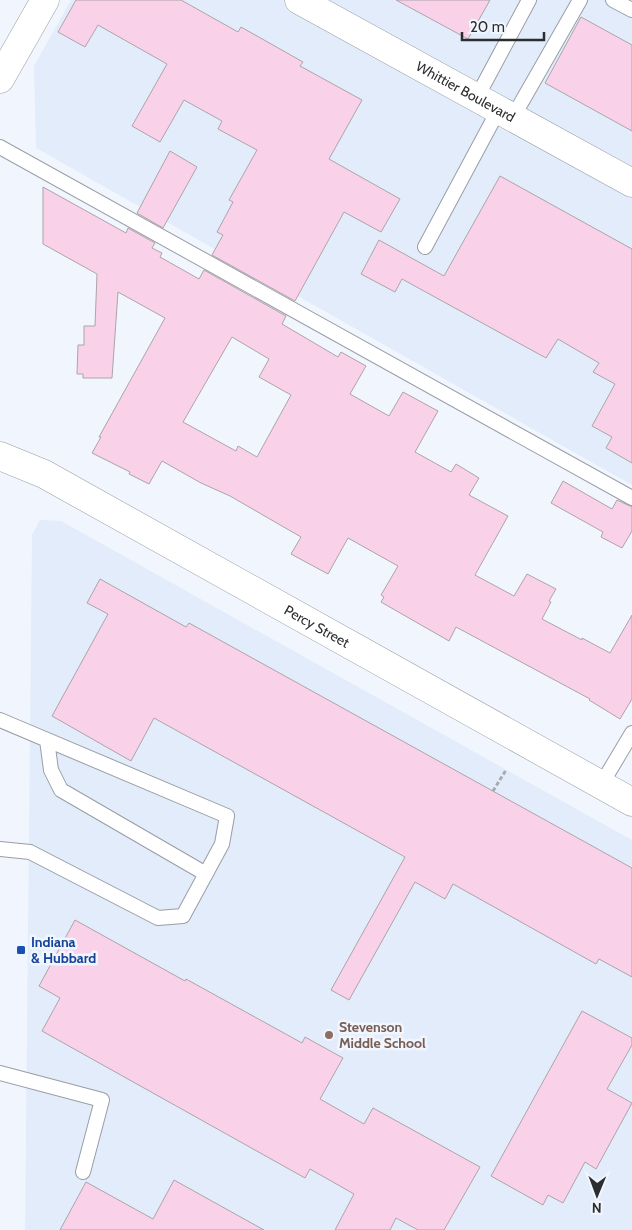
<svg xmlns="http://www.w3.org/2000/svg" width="632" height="1230" viewBox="0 0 632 1230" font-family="Cabin,sans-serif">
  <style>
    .built { fill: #e2ecfa }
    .building { fill: #f9d1e9; stroke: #ada4a9; fill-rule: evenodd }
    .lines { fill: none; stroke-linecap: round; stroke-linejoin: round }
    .lane-casing { stroke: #999ea5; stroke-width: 16 }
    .street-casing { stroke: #999ea5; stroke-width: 29 }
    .primary-casing { stroke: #999ea5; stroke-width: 29 }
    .path { stroke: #a7abb1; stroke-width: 3; stroke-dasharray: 4 2.5; stroke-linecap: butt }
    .lane { stroke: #fff; stroke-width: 14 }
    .street { stroke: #fff; stroke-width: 28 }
    .primary { stroke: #fff; stroke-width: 28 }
    .transit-dot { fill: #1a4fb4; stroke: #f1f6fe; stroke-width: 2 }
    .education-dot { fill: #8d6e63; stroke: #f1f6fe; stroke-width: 2 }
    .labels { text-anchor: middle; stroke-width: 5; stroke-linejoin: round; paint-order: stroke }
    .street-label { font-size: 14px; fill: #2b2d30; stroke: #f1f6fe }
    .transit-label { font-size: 14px; font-weight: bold; fill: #164399; stroke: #f1f6fe; text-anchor: start }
    .education-label { font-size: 14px; font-weight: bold; fill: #785e54; stroke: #f1f6fe; text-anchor: start }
  </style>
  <rect width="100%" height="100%" fill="#f1f6fe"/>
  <path class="built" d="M 71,0 L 632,0 L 632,485 L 36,148 L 34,66 Z
    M 40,520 L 61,521 L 632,840 L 632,1230 L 25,1230 L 32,535 Z"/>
  <path class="building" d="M 76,0 L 181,0 L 238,32 L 241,27 L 303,62 L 300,66 L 362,100 L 329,159 L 400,199 L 381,232 L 344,212 L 295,301 L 212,255 L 223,235 L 217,232 L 233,202 L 229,200 L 257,150 L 218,129 L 222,121 L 184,100 L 160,142 L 132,126 L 167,64 L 98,25 L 85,47 L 58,32 Z
    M 396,0 L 490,0 L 468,39 Z
    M 581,17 L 632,45 L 632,131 L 545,83 Z
    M 170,151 L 197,167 L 163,228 L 137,213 Z
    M 500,176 L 632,249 L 632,463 L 606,448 L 612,437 L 592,426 L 615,384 L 593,372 L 599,363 L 558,339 L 546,358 L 402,279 L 395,292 L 361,274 L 379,240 L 444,276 Z
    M 43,187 L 126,233 L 128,228 L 155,243 L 152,248 L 162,253 L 160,257 L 199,279 L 204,270 L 286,316 L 282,324 L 338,357 L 341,352 L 366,366 L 350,394 L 389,416 L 403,392 L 438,411 L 415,452 L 451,472 L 456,464 L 479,478 L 469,495 L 508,516 L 475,575 L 514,596 L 527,574 L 556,589 L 549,601 L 551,602 L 542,619 L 582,640 L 582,638 L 610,653 L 632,615 L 632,699 L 620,719 L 589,700 L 590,699 L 456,627 L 449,641 L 381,602 L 384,597 L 381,595 L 398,566 L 348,538 L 328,574 L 291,554 L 301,537 L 230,496 L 201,483 L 162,461 L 149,484 L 129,474 L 130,472 L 92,453 L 101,437 L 99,437 L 165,318 L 118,292 L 112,378 L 83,378 L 83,374 L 77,374 L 78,345 L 84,345 L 84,326 L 95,326 L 97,274 L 43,244 ZM 232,337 L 269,359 L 259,377 L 291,395 L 257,457 L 238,446 L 236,451 L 183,422 Z
    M 563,481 L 612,509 L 617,500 L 632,507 L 632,531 L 622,548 L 601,537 L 603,532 L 551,503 Z
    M 100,579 L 186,627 L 189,623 L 632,868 L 632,977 L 599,959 L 596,964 L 453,884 L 445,899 L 415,882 L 349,1000 L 331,990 L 405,857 L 154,718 L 131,761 L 52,716 L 108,614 L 87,603 Z
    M 75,920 L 185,981 L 186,979 L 302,1043 L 305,1037 L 343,1058 L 320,1099 L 364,1124 L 373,1108 L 480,1167 L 444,1230 L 418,1230 L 396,1218 L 390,1230 L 335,1230 L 354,1194 L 310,1169 L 305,1178 L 42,1031 L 60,998 L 39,986 Z
    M 582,1011 L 632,1038 L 632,1045 L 607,1089 L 632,1103 L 596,1169 L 585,1162 L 563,1203 L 548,1195 L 543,1205 L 491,1176 Z
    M 174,1180 L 264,1230 L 60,1230 L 86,1182 L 153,1219 Z"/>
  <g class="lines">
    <g class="lane-casing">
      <path id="lane" d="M 613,0 L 632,10
        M 477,97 L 529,0
        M 513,117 L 580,0
        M 0,147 L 632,498
        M 425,247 L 499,109
        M 0,720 L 227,816 L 222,844 L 183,916 L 158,918 L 30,852 L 0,849
        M 47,740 L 51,770 L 61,790 L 206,874
        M 601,785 L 632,733
        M 0,1073 L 102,1100 L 83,1172"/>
    </g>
    <g class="street-casing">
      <g id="street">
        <path id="s1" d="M 0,456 L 44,474 L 632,802"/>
      </g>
    </g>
    <g class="primary-casing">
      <g id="primary">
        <path id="s2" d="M 299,0 L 632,183"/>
        <path d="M 0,79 L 45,0"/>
      </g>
    </g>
    <path class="path" d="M 493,791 L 506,770"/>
    <use href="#lane" class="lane"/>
    <use href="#street" class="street"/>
    <use href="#primary" class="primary"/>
  </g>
  <rect class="transit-dot" x="16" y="945" width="10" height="10" rx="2.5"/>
  <circle class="education-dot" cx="329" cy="1035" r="5"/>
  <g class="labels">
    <g class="street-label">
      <text dy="5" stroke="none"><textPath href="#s2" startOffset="190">Whittier Boulevard</textPath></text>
      <text dy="5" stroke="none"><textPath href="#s1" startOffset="360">Percy Street</textPath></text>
    </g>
    <g class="transit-label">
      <text x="31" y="947">Indiana<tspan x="31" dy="16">&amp; Hubbard</tspan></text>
    </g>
    <g class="education-label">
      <text x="339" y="1032">Stevenson<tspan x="339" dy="16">Middle School</tspan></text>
    </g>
  </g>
  <g transform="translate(597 1195) rotate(181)" stroke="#f1f6fe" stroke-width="4" paint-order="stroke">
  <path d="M0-4L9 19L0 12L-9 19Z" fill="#2b2d30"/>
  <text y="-8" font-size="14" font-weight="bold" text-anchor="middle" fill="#2b2d30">N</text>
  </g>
  <path d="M462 32v8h82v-8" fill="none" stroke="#2b2d30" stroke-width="2.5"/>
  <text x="470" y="32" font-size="15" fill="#2b2d30" stroke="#f1f6fe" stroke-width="4" paint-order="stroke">20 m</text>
</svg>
